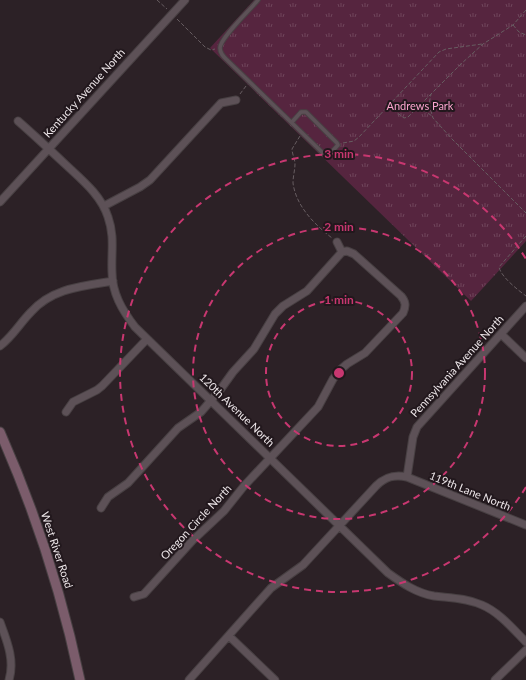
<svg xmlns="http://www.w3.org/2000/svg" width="526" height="680" viewBox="0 0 526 680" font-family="Lato,sans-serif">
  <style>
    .park { fill: url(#park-tufts) }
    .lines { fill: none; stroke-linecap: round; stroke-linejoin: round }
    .lane-casing { stroke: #484043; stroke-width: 5.5 }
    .street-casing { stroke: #484043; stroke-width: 9 }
    .secondary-casing { stroke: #484043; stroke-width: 11 }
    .path { stroke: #675d61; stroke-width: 1; stroke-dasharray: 4 2; stroke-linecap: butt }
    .lane { stroke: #5d5157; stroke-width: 3.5 }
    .street { stroke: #5d5157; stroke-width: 7 }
    .secondary { stroke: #7b5c6b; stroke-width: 9 }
    .ring { fill: none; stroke: #c83770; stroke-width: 2; stroke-dasharray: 7 5 }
    .labels { text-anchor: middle; stroke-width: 4; stroke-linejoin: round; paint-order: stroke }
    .street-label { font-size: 11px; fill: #ede6e9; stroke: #22181d }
    .park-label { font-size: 11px; fill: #fba4ce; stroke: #22181d }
    .centre { fill: #c83770; stroke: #22181d; stroke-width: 2 }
    .ring-label { font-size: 12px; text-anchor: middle; font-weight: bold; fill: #c83770; stroke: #22181d; stroke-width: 4; stroke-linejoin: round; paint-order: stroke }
  </style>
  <defs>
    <pattern id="park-tufts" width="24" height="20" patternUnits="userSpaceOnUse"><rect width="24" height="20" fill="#56253f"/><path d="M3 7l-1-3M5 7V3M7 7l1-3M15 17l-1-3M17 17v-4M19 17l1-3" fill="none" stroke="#6f455b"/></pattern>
  </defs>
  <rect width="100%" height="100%" fill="#2c2126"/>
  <path class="park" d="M 254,0 L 526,0 L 526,241 L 471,301 L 210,48 Z"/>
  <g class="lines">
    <g class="lane-casing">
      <path id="lane" d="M 258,0 C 251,9 220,38 220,48 C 220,54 224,57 228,61 L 327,157 L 338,145 L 337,143 L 306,112 L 301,112 L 292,122"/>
    </g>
    <g class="street-casing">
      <path id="street" d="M 18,121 C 34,135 49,149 65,164 C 82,180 101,195 108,217 C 115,237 111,252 112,272 C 112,293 122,310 135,327 L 388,573 C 402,583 416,593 434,596 C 450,598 466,598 482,605 C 499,612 513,629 526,642
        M 0,202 L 185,0
        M 104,206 L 140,187 L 150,180 L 221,103 L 236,100
        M 501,334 L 526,358
        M 0,346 C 13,336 20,323 31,312 C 52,288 83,286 113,281
        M 66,412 L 73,402 L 97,390 L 102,386 L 147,339
        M 407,477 L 413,437 L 417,427 L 526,306
        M 101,508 L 108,497 L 128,483 L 178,428 L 201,412 L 220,390 L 233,372 L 254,349 L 275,314 L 283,306 L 307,291 L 342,252
        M 134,597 L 144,594 L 193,540 L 224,511 L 244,486 L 318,407 L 333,379 L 340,370 L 347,364 L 365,353 L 403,313 C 406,306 406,302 401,296 L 354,254 L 347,251 L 342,252 L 337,242
        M 0,622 C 7,641 15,660 9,680
        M 229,636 L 275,680
        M 189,680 L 271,588 L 303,565 L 376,486 C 385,477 394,474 407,477 L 526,525
        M 495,680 L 526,650"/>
    </g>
    <g class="secondary-casing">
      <path id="secondary" d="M 0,432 C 35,511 62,594 80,680"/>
    </g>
    <path class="path" d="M 157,0 L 167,9
      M 526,10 L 513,25 L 483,44 L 461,64 L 431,94 L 429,104 L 433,118 L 452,139 L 526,213
      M 177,19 L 205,47 L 211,50 L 215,49
      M 513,25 L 519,32 L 526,35
      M 240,94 L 246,86
      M 388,106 L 404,118 L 408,117 L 415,110 C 423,109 427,112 433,117
      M 416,109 L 431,94
      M 300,136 L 292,149 C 292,154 295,159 295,164 C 295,170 293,176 293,183 C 296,206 314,224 332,238
      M 343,143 L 354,141 L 359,137 L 439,52 L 446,49 L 482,44
      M 526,236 L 499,267 C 501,277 518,290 526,296"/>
    <use href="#lane" class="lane"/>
    <use href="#street" class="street"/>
    <use href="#secondary" class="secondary"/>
  </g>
  <g class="ring">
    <circle cx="339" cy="373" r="73"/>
    <circle cx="339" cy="373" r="146"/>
    <path d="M526 487A219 219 0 1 1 526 259"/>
  </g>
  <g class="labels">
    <g class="street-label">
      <text transform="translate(84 93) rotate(-48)" y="4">Kentucky Avenue North</text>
      <text transform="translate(457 366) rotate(-48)" y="4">Pennsylvania Avenue North</text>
      <text transform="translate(237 410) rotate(44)" y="4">120th Avenue North</text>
      <text transform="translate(470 491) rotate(22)" y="4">119th Lane North</text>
      <text transform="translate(196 522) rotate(-47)" y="4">Oregon Circle North</text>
      <text transform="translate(57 550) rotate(72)" y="4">West River Road</text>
    </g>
    <g class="park-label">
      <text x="420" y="110">Andrews Park</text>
    </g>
  </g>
  <circle cx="339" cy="373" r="6" class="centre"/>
  <g class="ring-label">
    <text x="339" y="158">3 min</text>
    <text x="339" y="231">2 min</text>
    <text x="339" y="304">1 min</text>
  </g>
</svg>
